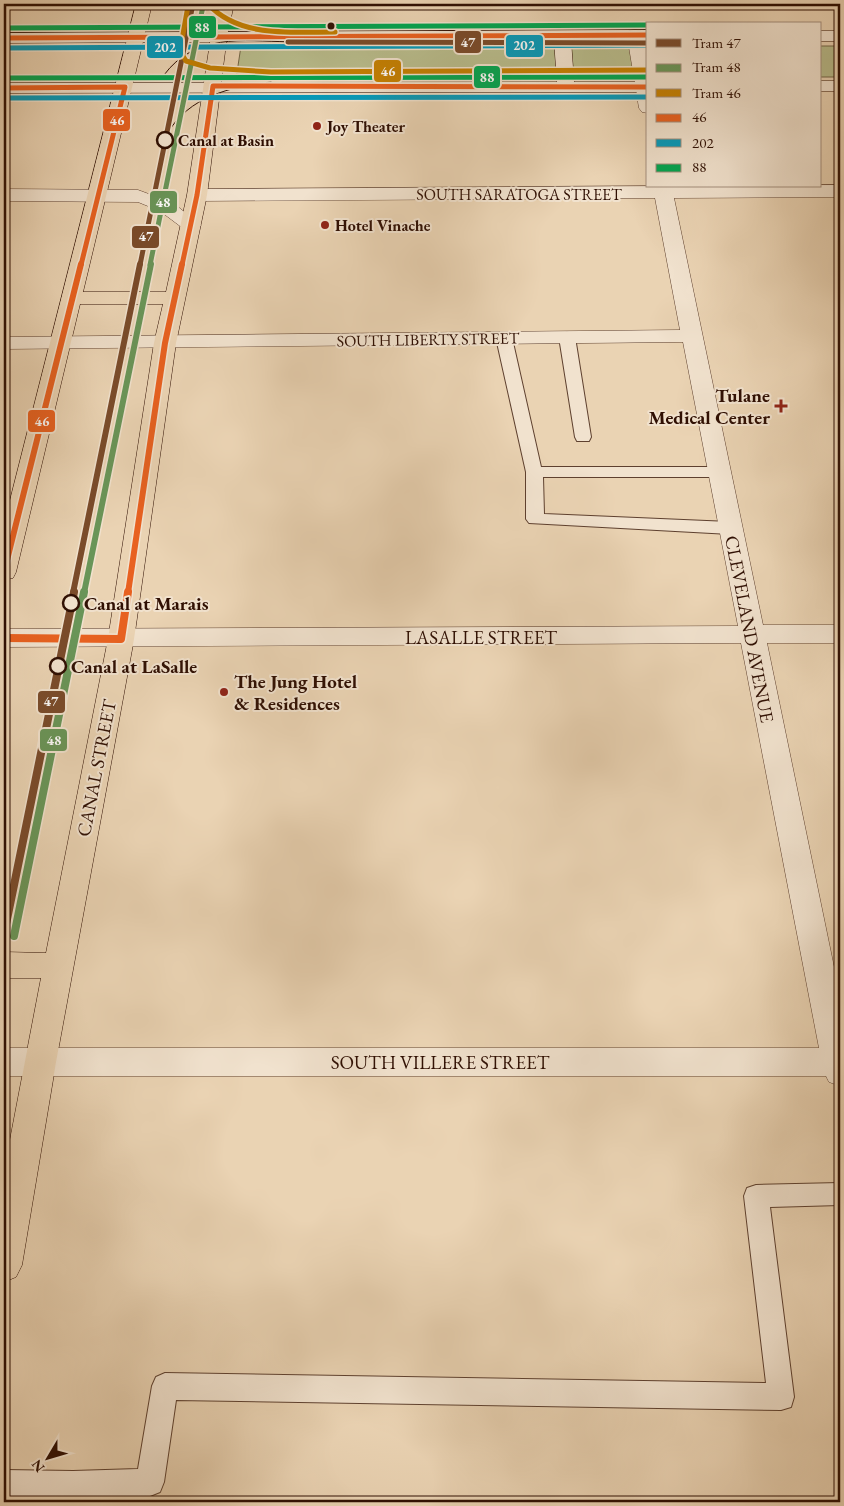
<svg xmlns="http://www.w3.org/2000/svg" width="844" height="1506" viewBox="0 0 844 1506" font-family="'EB Garamond',serif">
  <style>
    .green { fill: #b8bc8c; stroke: #746648 }
    .lines { fill: none; stroke-linecap: round; stroke-linejoin: round }
    .lane-casing { stroke: #5e402f; stroke-width: 2 }
    .street-casing { stroke: #5e402f; stroke-width: 1 }
    .secondary-casing { stroke: #2f0f03; stroke-width: 1 }
    .primary-casing { stroke: #2f0f03; stroke-width: 1 }
    .lane { fill: #f1e2ce; fill-rule: evenodd }
    .street { fill: #f1e2ce; fill-rule: evenodd }
    .secondary { fill: #f1e2ce; fill-rule: evenodd }
    .primary { fill: #ead3b3; fill-rule: evenodd }
    .tram { stroke: #2f0f03; stroke-width: 1 }
    .bus-1-far2-casing { stroke: #f1e2ce; stroke-width: 8 }
    .bus-1-far1-casing { stroke: #f1e2ce; stroke-width: 9 }
    .bus-1-casing { stroke: #f1e2ce; stroke-width: 11 }
    .bus-2-casing { stroke: #f1e2ce; stroke-width: 8 }
    .bus-3-casing { stroke: #f1e2ce; stroke-width: 8 }
    .bus-1-far2 { stroke: #e86120; stroke-width: 5 }
    .bus-1-far1 { stroke: #e86120; stroke-width: 6 }
    .bus-1 { stroke: #e86120; stroke-width: 8 }
    .bus-2 { stroke: #059aba; stroke-width: 5 }
    .bus-3 { stroke: #00a651; stroke-width: 5 }
    .tram-1-far2-casing { stroke: #f1e2ce; stroke-width: 8 }
    .tram-1-far1-casing { stroke: #f1e2ce; stroke-width: 9 }
    .tram-1-casing { stroke: #f1e2ce; stroke-width: 11 }
    .tram-2-far2-casing { stroke: #f1e2ce; stroke-width: 8 }
    .tram-2-far1-casing { stroke: #f1e2ce; stroke-width: 9 }
    .tram-2-casing { stroke: #f1e2ce; stroke-width: 11 }
    .tram-3-casing { stroke: #f1e2ce; stroke-width: 8 }
    .tram-1-far2 { stroke: #7a4b2a; stroke-width: 5 }
    .tram-1-far1 { stroke: #7a4b2a; stroke-width: 6 }
    .tram-1 { stroke: #7a4b2a; stroke-width: 8 }
    .tram-2-far2 { stroke: #699558; stroke-width: 5 }
    .tram-2-far1 { stroke: #699558; stroke-width: 6 }
    .tram-2 { stroke: #699558; stroke-width: 8 }
    .tram-3 { stroke: #c58001; stroke-width: 5 }
    .bus-dot { fill: #2f0f03; stroke: #f1e2ce; stroke-width: 2 }
    .poi-dot { fill: #8f2418; stroke: #f1e2ce; stroke-width: 2 }
    .stop-dot { fill: #f1e2ce; stroke: #2f0f03; stroke-width: 2.5 }
    .labels { text-anchor: middle; stroke-width: 4; stroke-linejoin: round; paint-order: stroke }
    .far-poi-label { font-size: 16px; font-weight: bold; fill: #2f0f03; stroke: #f1e2ce; text-anchor: start }
    .far-stop-label { font-size: 16px; font-weight: bold; fill: #2f0f03; stroke: #f1e2ce; text-anchor: start }
    .far-street-label { font-size: 16px; fill: #2f0f03; stroke: #f1e2ce }
    .poi-label { font-size: 19px; font-weight: bold; fill: #2f0f03; stroke: #f1e2ce; text-anchor: end }
    .stop-label { font-size: 19px; font-weight: bold; fill: #2f0f03; stroke: #f1e2ce; text-anchor: start }
    .street-label { font-size: 19px; fill: #2f0f03; stroke: #f1e2ce }
    .line-badge { stroke: #f1e2ce; stroke-width: 2 }
    .badge-label { font-size: 14px; text-anchor: middle; font-weight: bold; fill: #fff }
  </style>
  <rect width="100%" height="100%" fill="#ead3b3"/>
  <filter id="stains"><feTurbulence type="fractalNoise" baseFrequency=".004" numOctaves="4"/><feColorMatrix values="0 0 0 0 .2 0 0 0 0 .09 0 0 0 0 .02 0 0 0 .5 -.17"/></filter>
  <radialGradient id="worn" r=".72"><stop offset=".6" stop-color="#630" stop-opacity="0"/><stop offset="1" stop-color="#630" stop-opacity=".3"/></radialGradient>
  <path class="green" d="M 241,46 L 648,46 L 648,77 L 236,79 Z
    M 820,46 L 840,46 L 840,77 L 820,77 Z"/>
  <g class="lines">
    <g class="lane-casing">
      <path id="lane" d="M 567,332 L 575,337 L 591,437 L 589,441 L 577,441 L 575,437 L 559,337 Z
        M 504,333 L 512,338 L 541,467 L 718,467 L 724,468 L 726,472 L 724,476 L 718,477 L 543,477 L 544,514 L 730,522 L 736,524 L 739,528 L 736,532 L 730,534 L 529,523 L 526,519 L 526,472 L 496,338 Z
        M 840,1183 L 840,1205 L 770,1207 L 794,1397 L 791,1407 L 781,1410 L 176,1400 L 164,1482 L 160,1492 L 150,1496 L 73,1499 L 4,1498 L 4,1470 L 73,1471 L 138,1469 L 152,1386 L 156,1377 L 165,1373 L 766,1383 L 744,1196 L 747,1188 L 756,1185 Z"/>
    </g>
    <g class="street-casing">
      <path id="street" d="M 635,30 L 641,31 C 653,49 648,92 648,113 L 642,112 L 639,108 L 627,35 L 629,31 Z
        M 840,185 L 840,197 L 674,198 L 763,625 L 840,625 L 840,643 L 767,643 L 840,996 L 840,1086 L 829,1082 L 826,1076 L 4,1076 L 4,1048 L 819,1048 L 741,643 L 4,647 L 4,629 L 738,626 L 683,342 L 4,349 L 4,337 L 680,330 L 655,198 L 197,201 L 190,199 L 187,195 L 190,191 L 197,189 Z
        M 4,189 L 138,190 L 173,203 L 201,225 L 198,229 L 184,229 L 160,211 L 138,202 L 4,201 Z"/>
    </g>
    <g class="secondary-casing">
      <path id="secondary" d="M 648,30 L 648,40 L 571,40 L 574,82 L 648,82 L 648,92 L 4,93 L 4,83 L 557,82 L 554,40 L 4,43 L 4,33 Z
        M 820,31 L 840,31 L 840,41 L 820,41 Z
        M 820,81 L 840,81 L 840,91 L 820,91 Z"/>
    </g>
    <g class="primary-casing">
      <path id="primary" d="M 136,4 L 152,4 L 83,292 L 166,292 L 187,195 L 211,36 L 218,4 L 234,4 L 227,36 L 207,195 L 176,343 L 134,639 L 56,1062 L 22,1265 L 16,1277 L 4,1282 L 4,1171 L 41,978 L 4,978 L 4,952 L 46,953 L 108,639 L 154,343 L 163,304 L 80,304 L 16,572 L 13,578 L 4,580 L 4,524 Z"/>
    </g>
    <use href="#lane" class="lane"/>
    <use href="#street" class="street"/>
    <use href="#secondary" class="secondary"/>
    <use href="#primary" class="primary"/>
    <path class="tram" d="M 164,75 C 194,34 243,40 288,42
      M 167,134 C 189,96 230,87 271,82"/>
    <g class="bus-1-far2-casing">
      <path id="bus-1-far2" d="M 4,38 L 648,35
        M 4,88 L 125,87 L 81,265
        M 182,265 L 197,195 L 213,86 L 648,87"/>
    </g>
    <g class="bus-1-far1-casing">
      <path id="bus-1-far1" d="M 4,572 L 81,264
        M 128,593 L 165,343 L 182,264"/>
    </g>
    <g class="bus-1-casing">
      <path id="bus-1" d="M 4,638 L 121,639 L 128,592"/>
    </g>
    <g class="bus-2-casing">
      <path id="bus-2" d="M 4,48 L 648,45
        M 4,98 L 648,97"/>
    </g>
    <g class="bus-3-casing">
      <path id="bus-3" d="M 4,28 L 648,25
        M 4,78 L 648,77"/>
    </g>
    <use href="#bus-1-far2" class="bus-1-far2"/>
    <use href="#bus-1-far1" class="bus-1-far1"/>
    <use href="#bus-1" class="bus-1"/>
    <use href="#bus-2" class="bus-2"/>
    <use href="#bus-3" class="bus-3"/>
    <g class="tram-1-far2-casing">
      <path id="tram-1-far2" d="M 288,42 L 648,43
        M 140,265 L 193,4"/>
    </g>
    <g class="tram-1-far1-casing">
      <path id="tram-1-far1" d="M 73,593 L 140,264"/>
    </g>
    <g class="tram-1-casing">
      <path id="tram-1" d="M 4,934 L 74,592"/>
    </g>
    <g class="tram-2-far2-casing">
      <path id="tram-2-far2" d="M 150,265 L 203,6"/>
    </g>
    <g class="tram-2-far1-casing">
      <path id="tram-2-far1" d="M 84,593 L 151,264"/>
    </g>
    <g class="tram-2-casing">
      <path id="tram-2" d="M 14,936 L 84,592"/>
    </g>
    <g class="tram-3-casing">
      <path id="tram-3" d="M 208,4 C 239,38 292,32 335,32
        M 188,6 L 180,51 L 186,61 L 210,68 L 271,72 L 648,70"/>
    </g>
    <use href="#tram-1-far2" class="tram-1-far2"/>
    <use href="#tram-1-far1" class="tram-1-far1"/>
    <use href="#tram-1" class="tram-1"/>
    <use href="#tram-2-far2" class="tram-2-far2"/>
    <use href="#tram-2-far1" class="tram-2-far1"/>
    <use href="#tram-2" class="tram-2"/>
    <use href="#tram-3" class="tram-3"/>
  </g>
  <circle class="bus-dot" cx="331" cy="26" r="4.5"/>
  <g class="poi-dot">
    <circle cx="317" cy="126" r="5"/>
    <circle cx="325" cy="225" r="5"/>
    <path d="M778.5 398.5h5v5h5v5h-5v5h-5v-5h-5v-5h5z"/>
    <circle cx="224" cy="692" r="5"/>
  </g>
  <g class="stop-dot">
    <circle cx="165" cy="140" r="8"/>
    <circle cx="71" cy="603" r="8"/>
    <circle cx="58" cy="666" r="8"/>
  </g>
  <g class="labels">
    <g class="far-poi-label">
      <text x="327" y="132">Joy Theater</text>
      <text x="335" y="231">Hotel Vinache</text>
    </g>
    <g class="far-stop-label">
      <text x="178" y="146">Canal at Basin</text>
    </g>
    <g class="far-street-label">
      <text x="519" y="200">SOUTH SARATOGA STREET</text>
      <text transform="translate(428 339) rotate(-1)" y="6">SOUTH LIBERTY STREET</text>
    </g>
    <g class="poi-label">
      <text x="770" y="402">Tulane<tspan x="770" dy="22">Medical Center</tspan></text>
      <text x="234" y="688" text-anchor="start">The Jung Hotel<tspan x="234" dy="22">&amp; Residences</tspan></text>
    </g>
    <g class="stop-label">
      <text x="84" y="610">Canal at Marais</text>
      <text x="71" y="673">Canal at LaSalle</text>
    </g>
    <g class="street-label">
      <text transform="translate(750 629) rotate(79)" y="7">CLEVELAND AVENUE</text>
      <text x="481" y="644">LASALLE STREET</text>
      <text transform="translate(96 768) rotate(-79)" y="7">CANAL STREET</text>
      <text x="440" y="1069">SOUTH VILLERE STREET</text>
    </g>
  </g>
  <g class="line-badge">
    <rect x="188" y="15" width="29" height="24" rx="5" fill="#00a651"/>
    <rect x="454" y="30" width="28" height="24" rx="5" fill="#7a4b2a"/>
    <rect x="505" y="34" width="39" height="24" rx="5" fill="#059aba"/>
    <rect x="146" y="35" width="38" height="24" rx="5" fill="#059aba"/>
    <rect x="373" y="59" width="29" height="24" rx="5" fill="#c58001"/>
    <rect x="473" y="65" width="28" height="24" rx="5" fill="#00a651"/>
    <rect x="102" y="108" width="29" height="24" rx="5" fill="#e86120"/>
    <rect x="149" y="190" width="29" height="24" rx="5" fill="#699558"/>
    <rect x="131" y="225" width="29" height="24" rx="5" fill="#7a4b2a"/>
    <rect x="27" y="409" width="29" height="24" rx="5" fill="#e86120"/>
    <rect x="37" y="690" width="29" height="24" rx="5" fill="#7a4b2a"/>
    <rect x="39" y="728" width="29" height="24" rx="5" fill="#699558"/>
  </g>
  <g class="badge-label">
    <text x="202" y="32">88</text>
    <text x="468" y="47">47</text>
    <text x="524" y="50">202</text>
    <text x="165" y="52">202</text>
    <text x="388" y="76">46</text>
    <text x="487" y="82">88</text>
    <text x="117" y="125">46</text>
    <text x="163" y="207">48</text>
    <text x="146" y="241">47</text>
    <text x="42" y="426">46</text>
    <text x="51" y="706">47</text>
    <text x="54" y="745">48</text>
  </g>
  <rect width="844" height="1506" fill="none" stroke="#ead3b3" stroke-width="20"/>
  <rect x="5" y="5" width="834" height="1496" fill="none" stroke="#2f0f03" stroke-width="2.5"/>
  <rect x="10" y="10" width="824" height="1486" fill="none" stroke="#2f0f03"/>
  <rect x="646" y="22" width="175" height="165" fill="#f1e2ce" stroke="#a38e7d"/>
  <rect x="656" y="39" width="25" height="8" fill="#7a4b2a" stroke="#a38e7d"/>
  <text x="692" y="48" font-size="15" fill="#2f0f03">Tram 47</text>
  <rect x="656" y="64" width="25" height="8" fill="#699558" stroke="#a38e7d"/>
  <text x="692" y="72" font-size="15" fill="#2f0f03">Tram 48</text>
  <rect x="656" y="89" width="25" height="8" fill="#c58001" stroke="#a38e7d"/>
  <text x="692" y="98" font-size="15" fill="#2f0f03">Tram 46</text>
  <rect x="656" y="114" width="25" height="8" fill="#e86120" stroke="#a38e7d"/>
  <text x="692" y="122" font-size="15" fill="#2f0f03">46</text>
  <rect x="656" y="139" width="25" height="8" fill="#059aba" stroke="#a38e7d"/>
  <text x="692" y="148" font-size="15" fill="#2f0f03">202</text>
  <rect x="656" y="164" width="25" height="8" fill="#00a651" stroke="#a38e7d"/>
  <text x="692" y="172" font-size="15" fill="#2f0f03">88</text>
  <g transform="translate(48 1458) rotate(232)" stroke="#f1e2ce" stroke-width="4" paint-order="stroke">
  <path d="M0-4L9 19L0 12L-9 19Z" fill="#2f0f03"/>
  <text y="-8" font-size="14" font-weight="bold" text-anchor="middle" fill="#2f0f03">N</text>
  </g>
  <rect width="100%" height="100%" filter="url(#stains)"/>
  <rect width="100%" height="100%" fill="url(#worn)"/>
</svg>
